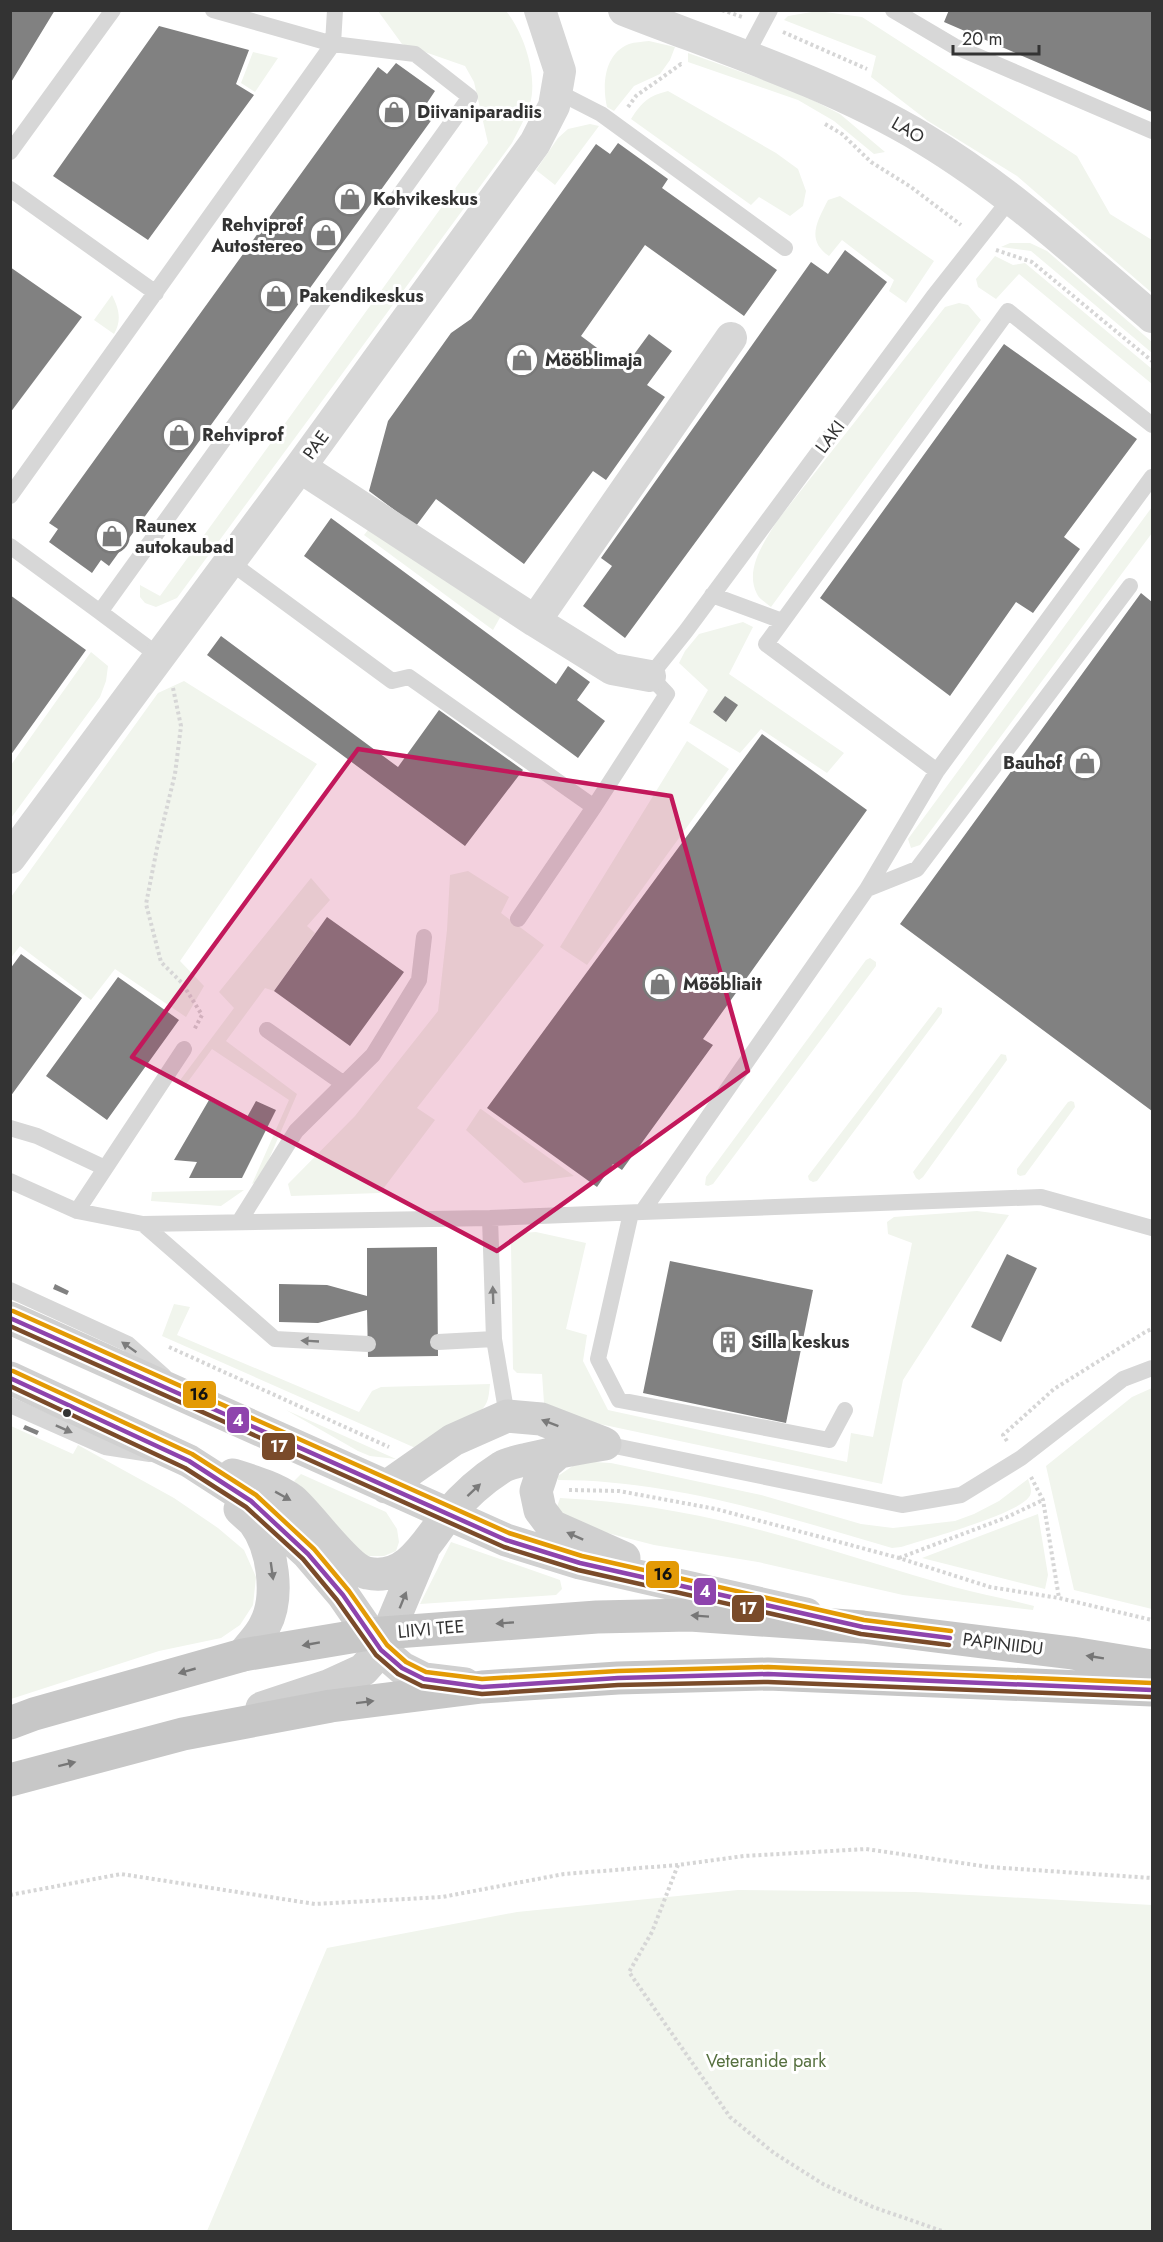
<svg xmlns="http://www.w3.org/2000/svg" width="1163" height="2242" viewBox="0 0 1163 2242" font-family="Jost,sans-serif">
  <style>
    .green { fill: #f1f5ed }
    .building { fill: #818181 }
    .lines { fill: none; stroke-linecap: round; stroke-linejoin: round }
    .path { stroke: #d6d6d6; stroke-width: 4; stroke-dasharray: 3 3; stroke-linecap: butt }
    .service { stroke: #d7d7d7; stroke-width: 16 }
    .minor { stroke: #d7d7d7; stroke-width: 32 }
    .secondary { stroke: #d0d0d0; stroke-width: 33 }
    .trunk { stroke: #c7c7c7; stroke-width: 33 }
    .bus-1-casing { stroke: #fff; stroke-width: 9 }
    .bus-2-casing { stroke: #fff; stroke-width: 9 }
    .bus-3-casing { stroke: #fff; stroke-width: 9 }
    .bus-1 { stroke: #8e44ad; stroke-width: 4.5 }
    .bus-2 { stroke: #7a4b2a; stroke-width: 4.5 }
    .bus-3 { stroke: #e39a05; stroke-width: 4.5 }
    .oneway { fill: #7d7d7d }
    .oneway2 { fill: #7a7a7a }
    .oneway3 { fill: #767676 }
    .marked { fill: #c2185b; fill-opacity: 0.2; stroke: #c2185b; stroke-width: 4.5; stroke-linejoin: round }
    .bus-dot { fill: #333; stroke: #fff; stroke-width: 2 }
    .labels { text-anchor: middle; stroke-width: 6; stroke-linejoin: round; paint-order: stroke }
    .poi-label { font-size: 18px; font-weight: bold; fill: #333; stroke: #fff; text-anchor: start }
    .street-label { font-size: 18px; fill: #333; stroke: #fff }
    .park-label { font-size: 18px; fill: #56703f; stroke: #fff }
    .line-badge { stroke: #fff; stroke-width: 2 }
    .badge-label { font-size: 16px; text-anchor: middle; font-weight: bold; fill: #fff }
    .pale-badge-label { font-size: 16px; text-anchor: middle; font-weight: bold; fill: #111 }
  </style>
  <rect width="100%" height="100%" fill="#fff"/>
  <path class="green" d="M 378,11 L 506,11 C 524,33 538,76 530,104 C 526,117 518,131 512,143 L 177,598 L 156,607 L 145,603 L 140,597 L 140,585 L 160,596 L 488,143 L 474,82 L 465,66 L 402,44 Z
    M 818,11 L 862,17 L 1077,156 L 1110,214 L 1152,240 L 1152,293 L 1017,176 L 928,121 L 871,77 L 876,56 L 784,20 L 788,16 Z
    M 649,41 L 675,47 L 670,60 L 660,74 L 634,86 L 614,111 L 607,107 C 602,85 604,54 629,44 C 635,42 642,42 649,41 Z
    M 253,52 L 278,58 L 255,92 L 241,83 Z
    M 688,53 L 795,91 L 840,114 L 885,152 L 874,154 L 834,121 L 798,100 L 688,62 Z
    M 668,91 L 776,153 L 798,169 L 806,191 L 803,206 L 790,216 L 759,197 L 751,205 L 631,119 C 642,102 648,96 668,91 Z
    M 590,124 L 599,126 L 555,185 L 536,170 L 558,138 L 568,129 Z
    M 840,196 L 934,261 L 906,303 L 889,291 L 894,280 L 842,240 L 829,256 C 805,240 818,220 828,200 Z
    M 1010,243 L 1030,243 L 1047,251 L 1152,342 L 1152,353 L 1031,251 L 1001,247 Z
    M 995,256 L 1013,265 L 1025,263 L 1152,369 L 1152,384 L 1019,274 L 996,299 L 978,287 L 976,279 Z
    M 112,295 C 119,309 122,320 114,334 L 94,320 Z
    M 959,303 L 968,305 L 981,320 L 771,607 C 767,603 759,599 757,594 C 744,569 765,541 777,521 L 945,307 Z
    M 1152,507 L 1152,533 L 920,845 L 911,848 L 908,839 Z
    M 372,525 L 502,614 L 493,630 L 364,535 Z
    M 743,622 L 753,627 L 729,674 L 844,753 L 827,773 L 761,729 L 740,753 L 689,723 L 708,690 L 679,663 L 685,651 L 699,634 Z
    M 91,652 L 108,666 L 106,681 L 100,697 L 11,818 L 11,765 Z
    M 184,681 L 317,764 L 180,961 L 204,986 L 186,1017 L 115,969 L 91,1000 L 20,946 L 10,959 L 11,897 L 158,693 Z
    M 687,741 L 729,769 L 587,965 L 560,947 Z
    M 468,871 L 509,897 L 501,913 L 544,945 L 417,1108 L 435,1120 L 380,1193 L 291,1196 L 288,1184 L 355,1116 L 438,1011 L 447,930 L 450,875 Z
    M 311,878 L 330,900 L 307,926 L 315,933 L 274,991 L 265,988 L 226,1041 L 297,1094 L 260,1180 L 252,1184 L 289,1100 L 212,1049 L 184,1087 L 178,1083 L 234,1008 L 219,992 Z
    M 870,958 L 876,962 L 876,966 L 713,1184 L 708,1186 L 705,1185 L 706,1177 L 866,960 Z
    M 938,1007 L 942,1008 L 942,1013 L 817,1181 L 813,1182 L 809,1180 L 808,1176 Z
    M 1001,1054 L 1006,1055 L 1007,1060 L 923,1177 L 919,1180 L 916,1178 L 913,1172 Z
    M 1071,1101 L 1074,1102 L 1075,1107 L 1025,1175 L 1020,1176 L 1017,1174 L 1017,1169 L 1068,1102 Z
    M 480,1109 L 481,1109 L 574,1176 L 524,1183 L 466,1130 Z
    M 244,1190 L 221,1206 L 151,1201 L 152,1192 Z
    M 977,1211 L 1009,1215 L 903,1380 L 882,1484 L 534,1410 L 532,1402 L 544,1403 L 542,1374 L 517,1373 L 513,1369 L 511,1244 L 520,1233 L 536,1232 L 586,1243 L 566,1329 L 587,1335 L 583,1361 L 608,1410 L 847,1462 L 851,1433 L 873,1437 L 912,1243 L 888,1234 L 887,1222 L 894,1217 Z
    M 174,1304 L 190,1307 L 177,1335 L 359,1412 L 372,1391 L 381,1387 L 490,1384 C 489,1392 489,1401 484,1407 C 468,1426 441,1438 420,1450 L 162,1336 Z
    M 1152,1388 L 1152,1609 L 1074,1590 L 1046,1466 L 1132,1397 Z
    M 286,1410 L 396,1459 L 370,1456 L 358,1451 Z
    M 11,1426 L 73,1454 L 78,1445 L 174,1498 L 218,1528 L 244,1550 L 256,1577 L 253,1605 L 240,1625 L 221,1638 L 159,1651 L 11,1699 Z
    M 594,1462 L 611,1463 L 761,1495 L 861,1524 L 893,1528 L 955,1521 L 974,1514 L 999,1501 L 1028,1479 C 1030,1485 1033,1492 1029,1497 C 1016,1515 926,1539 901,1547 L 892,1548 C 783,1516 672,1480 558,1480 L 558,1476 L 577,1463 Z
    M 301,1474 L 386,1512 L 397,1529 L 399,1542 L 396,1551 L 384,1556 L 366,1556 L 349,1543 L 334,1522 L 294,1481 Z
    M 560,1498 C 639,1502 717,1517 793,1539 C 847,1554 900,1572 954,1587 C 980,1594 1007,1599 1034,1606 L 1033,1610 L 903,1595 L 758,1562 L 654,1545 L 588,1528 L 563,1515 L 557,1507 Z
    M 1038,1514 L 1048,1575 L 1045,1589 L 922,1558 Z
    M 451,1542 L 560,1580 L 562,1589 L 556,1595 L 420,1604 Z
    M 738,1890 L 915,1892 L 1152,1905 L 1152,2231 L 207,2231 L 327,1948 L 517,1912 Z"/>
  <path class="building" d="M 10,10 L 55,10 L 10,84 Z
    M 949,10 L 1152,10 L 1152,112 L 944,22 Z
    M 159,26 L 249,50 L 236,84 L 254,95 L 148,240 L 53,176 Z
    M 396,63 L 435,91 L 427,103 L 438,111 L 109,566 L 101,560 L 92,573 L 49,542 L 58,529 L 49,523 L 378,67 L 387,74 Z
    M 618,143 L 668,179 L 662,188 L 777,270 L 744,316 L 645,245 L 581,336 L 624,368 L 649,334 L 672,351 L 647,385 L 665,397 L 606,480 L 593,471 L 524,564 L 436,499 L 416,526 L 369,491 L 388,421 L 451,333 L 471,319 L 596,144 L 610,154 Z
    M 845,250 L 887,282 L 625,638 L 583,606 L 612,566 L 601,558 L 811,262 L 828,274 Z
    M 10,267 L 82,317 L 10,413 Z
    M 1004,344 L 1137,439 L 1064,537 L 1080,549 L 1033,613 L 1016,602 L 950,696 L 820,598 Z
    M 331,518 L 556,684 L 568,666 L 590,682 L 577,700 L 605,721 L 578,758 L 304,556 Z
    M 1141,593 L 1152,602 L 1152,1111 L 900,924 Z
    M 10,595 L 86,650 L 10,756 Z
    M 221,636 L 398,767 L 439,710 L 523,770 L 465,846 L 207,655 Z
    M 725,696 L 738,705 L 726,722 L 713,712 Z
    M 762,734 L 867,810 L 703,1039 L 713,1045 L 622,1170 L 613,1164 L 597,1187 L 487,1108 Z
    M 327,917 L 404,972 L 350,1046 L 274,991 Z
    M 21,954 L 82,998 L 10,1097 L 10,969 Z
    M 118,977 L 179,1020 L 107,1120 L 46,1076 Z
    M 209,1100 L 246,1119 L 256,1101 L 276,1110 L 242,1178 L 189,1178 L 197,1162 L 174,1160 Z
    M 437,1247 L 438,1356 L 368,1357 L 367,1310 L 318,1323 L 279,1322 L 279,1284 L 327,1285 L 367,1296 L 367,1248 Z
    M 1007,1254 L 1037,1268 L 1001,1342 L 971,1327 Z
    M 670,1261 L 813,1290 L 786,1423 L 643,1393 Z
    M 55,1284 L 69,1291 L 67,1295 L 53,1289 Z
    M 25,1425 L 39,1431 L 37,1435 L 23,1429 Z"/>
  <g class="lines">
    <path class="path" d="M 722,10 L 742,17
      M 783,32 L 867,69
      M 628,107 L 636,96 L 681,64 L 683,65
      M 825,124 L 842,134 L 871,162 L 911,187 L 961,225
      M 996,250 L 1032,262 L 1152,361
      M 173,688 L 181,726 L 175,774 L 157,848 L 146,904 L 161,962 L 182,983 L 202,1015 L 194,1030
      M 169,1347 L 389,1447
      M 1007,1441 L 1003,1435 L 1054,1389 L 1147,1331 L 1152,1329
      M 1031,1477 L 1043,1500 L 1059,1598
      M 569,1490 L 619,1491 L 716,1509 L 899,1558 L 990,1587 L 1059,1598 L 1152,1620
      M 899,1558 L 1005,1518 L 1043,1500
      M 678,1865 L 652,1932 L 629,1972 L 730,2117 L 774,2153 L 823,2184 L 873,2207 L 945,2232
      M 10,1895 L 121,1874 L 315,1904 L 442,1897 L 564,1874 L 678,1865 L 744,1856 L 866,1849 L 989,1867 L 1152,1878"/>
    <path class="service" d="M 893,10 L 954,46 L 1152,131
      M 745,57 L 770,10
      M 556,91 L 601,114 L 785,248
      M 10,152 L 113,10
      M 10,189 L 156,293
      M 10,496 L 333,44 L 335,10
      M 10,546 L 100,612
      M 230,562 L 392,681 L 409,677 L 594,807 L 667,694 L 650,676 L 686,631 L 933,297 L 1011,198
      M 712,595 L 782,621
      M 159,656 L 100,612 L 470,97 L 415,54 L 333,44 L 213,10
      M 937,771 L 766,644 L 1008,311 L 1152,425
      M 867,889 L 937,771 L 1152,477
      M 518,919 L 594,807
      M 267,1030 L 344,1084
      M 10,1128 L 37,1136 L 105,1168
      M 10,1181 L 77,1211 L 143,1224 L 490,1218 L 642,1212 L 867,889 L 917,869 L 1130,586
      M 77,1211 L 184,1049
      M 642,1212 L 1041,1197 L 1152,1228
      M 631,1213 L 598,1359 L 619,1400 L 829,1440 L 845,1410
      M 490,1218 L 494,1339 L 507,1416
      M 239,1222 L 296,1131 L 373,1055 L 419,980 L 424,937
      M 143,1224 L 275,1339 L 368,1344
      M 10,1290 L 128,1344 L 164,1376
      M 438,1342 L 494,1339
      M 10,1405 L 105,1447 L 150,1454
      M 605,1444 L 902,1505 L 961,1495 L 1021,1458 L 1123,1379 L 1152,1368"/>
    <path class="minor" d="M 624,10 C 724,49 831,83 924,139 C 1007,189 1079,255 1152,317
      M 300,467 L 535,621 L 731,338
      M 535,621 L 612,669 L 650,676
      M 10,858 L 300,467 L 535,143 L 554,106 L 560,71 L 540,10"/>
    <path class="secondary" d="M 10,1318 L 506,1540 L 580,1563 L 806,1614
      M 10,1378 L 189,1461 L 251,1501 L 308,1554 L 343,1595 L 381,1650 L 402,1668 L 424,1679 L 465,1684
      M 560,1451 L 545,1464 L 536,1491 L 540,1510 L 552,1526 L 624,1558
      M 233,1475 C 252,1481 276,1488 292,1500 C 310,1515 347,1569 367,1573 C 407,1582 427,1541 447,1516 C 462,1498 483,1479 502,1467 C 509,1463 520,1461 528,1459 C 554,1453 579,1448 605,1444
      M 386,1487 L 453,1440 L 507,1416 L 541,1419 L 603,1443
      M 240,1509 C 245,1514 250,1518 254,1522 C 273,1547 280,1597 265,1625 C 260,1636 250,1645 243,1655
      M 262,1708 L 328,1686 L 363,1670 L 381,1650 L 423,1550"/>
    <path class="trunk" d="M 10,1723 L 34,1714 L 243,1655 L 369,1634 L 597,1617 L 690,1615 L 863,1627 L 1072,1653 L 1152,1666
      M 10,1780 L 183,1734 L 331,1706 L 482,1687 L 618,1678 L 768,1674 L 1152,1690"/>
    <g class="bus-1-casing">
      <path id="bus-1" d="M 10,1318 L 506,1540 L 580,1563 L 863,1627 L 950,1638
        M 10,1378 L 189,1461 L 251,1501 L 308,1554 L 343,1595 L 381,1650 L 402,1668 L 424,1679 L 482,1687 L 618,1678 L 768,1674 L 1152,1690"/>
    </g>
    <g class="bus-2-casing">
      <path id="bus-2" d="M 10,1326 L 504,1547 L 578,1570 L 861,1634 L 949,1645
        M 10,1386 L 185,1468 L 246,1507 L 303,1559 L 337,1600 L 376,1655 L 398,1674 L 422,1686 L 482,1694 L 618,1685 L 768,1682 L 1152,1697"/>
    </g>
    <g class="bus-3-casing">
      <path id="bus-3" d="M 13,1311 L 509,1533 L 582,1556 L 864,1620 L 951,1631
        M 13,1371 L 192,1454 L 256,1495 L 314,1549 L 349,1591 L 387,1645 L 406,1662 L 426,1672 L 482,1679 L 618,1671 L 768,1667 L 1152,1683"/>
    </g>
    <use href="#bus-1" class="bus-1"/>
    <use href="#bus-2" class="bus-2"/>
    <use href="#bus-3" class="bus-3"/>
  </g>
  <defs><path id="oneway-solid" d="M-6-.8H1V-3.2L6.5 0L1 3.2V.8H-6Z" transform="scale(1.5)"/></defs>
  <g class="oneway">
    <use href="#oneway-solid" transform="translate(493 1295) rotate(-92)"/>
    <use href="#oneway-solid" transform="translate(310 1341) rotate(-177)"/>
    <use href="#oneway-solid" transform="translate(129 1347) rotate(-145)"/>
    <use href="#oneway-solid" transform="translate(64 1429) rotate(24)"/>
  </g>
  <g class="oneway2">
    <use href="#oneway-solid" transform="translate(550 1423) rotate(-159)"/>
    <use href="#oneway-solid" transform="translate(474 1490) rotate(-43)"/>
    <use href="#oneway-solid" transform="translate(283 1496) rotate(29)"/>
    <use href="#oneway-solid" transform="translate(575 1536) rotate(-156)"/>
    <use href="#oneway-solid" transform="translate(272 1571) rotate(82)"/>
    <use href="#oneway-solid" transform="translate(403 1600) rotate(-68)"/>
  </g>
  <g class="oneway3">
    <use href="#oneway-solid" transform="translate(700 1616) rotate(-176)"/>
    <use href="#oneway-solid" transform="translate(505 1623) rotate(176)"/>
    <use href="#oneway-solid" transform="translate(311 1644) rotate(170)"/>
    <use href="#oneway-solid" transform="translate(1095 1657) rotate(-171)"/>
    <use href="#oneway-solid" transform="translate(187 1671) rotate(164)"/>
    <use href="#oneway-solid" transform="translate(365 1702) rotate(-7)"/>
    <use href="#oneway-solid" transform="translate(67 1764) rotate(-14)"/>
  </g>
  <path class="marked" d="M 358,749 L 671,796 L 748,1071 L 497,1251 L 132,1057 Z"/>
  <defs>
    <g id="shop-ring" transform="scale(1.725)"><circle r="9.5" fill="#fff" stroke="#7a7a7a" stroke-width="1.5"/><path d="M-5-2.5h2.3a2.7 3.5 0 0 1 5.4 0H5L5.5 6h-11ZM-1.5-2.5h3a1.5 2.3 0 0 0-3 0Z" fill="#7a7a7a"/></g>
    <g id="building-ring" transform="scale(1.725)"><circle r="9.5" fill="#fff" stroke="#7a7a7a" stroke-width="1.5"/><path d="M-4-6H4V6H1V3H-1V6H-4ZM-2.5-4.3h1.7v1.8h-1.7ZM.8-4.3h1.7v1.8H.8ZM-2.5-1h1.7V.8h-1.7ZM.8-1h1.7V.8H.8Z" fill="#7a7a7a"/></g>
  </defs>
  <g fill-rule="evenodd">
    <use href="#shop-ring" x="394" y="112"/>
    <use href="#shop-ring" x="350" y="199"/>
    <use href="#shop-ring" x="326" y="235"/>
    <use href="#shop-ring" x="276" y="296"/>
    <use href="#shop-ring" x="522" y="360"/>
    <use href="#shop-ring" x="179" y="435"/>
    <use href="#shop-ring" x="112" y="536"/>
    <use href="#shop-ring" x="1085" y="763"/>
    <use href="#shop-ring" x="660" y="984"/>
    <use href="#building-ring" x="728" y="1342"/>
  </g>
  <circle class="bus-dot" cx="67" cy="1413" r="5"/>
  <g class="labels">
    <g class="poi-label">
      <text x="417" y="118">Diivaniparadiis</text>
      <text x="373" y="205">Kohvikeskus</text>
      <text x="303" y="231" text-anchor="end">Rehviprof<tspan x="303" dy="21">Autostereo</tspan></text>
      <text x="299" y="302">Pakendikeskus</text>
      <text x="545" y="366">Mööblimaja</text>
      <text x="202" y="441">Rehviprof</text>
      <text x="135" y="532">Raunex<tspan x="135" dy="21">autokaubad</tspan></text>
      <text x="1062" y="769" text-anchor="end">Bauhof</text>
      <text x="683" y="990">Mööbliait</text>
      <text x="751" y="1348">Silla keskus</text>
    </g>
    <g class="street-label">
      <text transform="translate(908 130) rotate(30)" y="6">LAO</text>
      <text transform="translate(830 437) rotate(-53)" y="6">LAKI</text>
      <text transform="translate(316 445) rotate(-54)" y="6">PAE</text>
      <text transform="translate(431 1629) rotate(-5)" y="6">LIIVI TEE</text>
      <text transform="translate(1003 1644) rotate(7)" y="6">PAPINIIDU</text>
    </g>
    <g class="park-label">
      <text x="766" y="2067">Veteranide park</text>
    </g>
  </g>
  <g class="line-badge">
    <rect x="182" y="1380" width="35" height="29" rx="6" fill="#e39a05"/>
    <rect x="226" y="1406" width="24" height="28" rx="6" fill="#8e44ad"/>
    <rect x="261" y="1432" width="35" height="29" rx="6" fill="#7a4b2a"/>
    <rect x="645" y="1560" width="35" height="29" rx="6" fill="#e39a05"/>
    <rect x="693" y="1577" width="24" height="29" rx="6" fill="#8e44ad"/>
    <rect x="731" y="1594" width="34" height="29" rx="6" fill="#7a4b2a"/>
  </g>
  <g class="badge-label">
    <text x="238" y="1426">4</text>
    <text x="279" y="1452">17</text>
    <text x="705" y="1597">4</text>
    <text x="748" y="1614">17</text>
  </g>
  <g class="pale-badge-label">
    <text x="199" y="1400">16</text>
    <text x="663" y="1580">16</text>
  </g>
  <rect width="1163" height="2242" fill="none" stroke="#333333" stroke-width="24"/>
  <path d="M953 45v9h86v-9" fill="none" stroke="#333333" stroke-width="3"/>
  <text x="962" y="45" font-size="18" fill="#333333" stroke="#ffffff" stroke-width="4.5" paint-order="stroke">20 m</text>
</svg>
